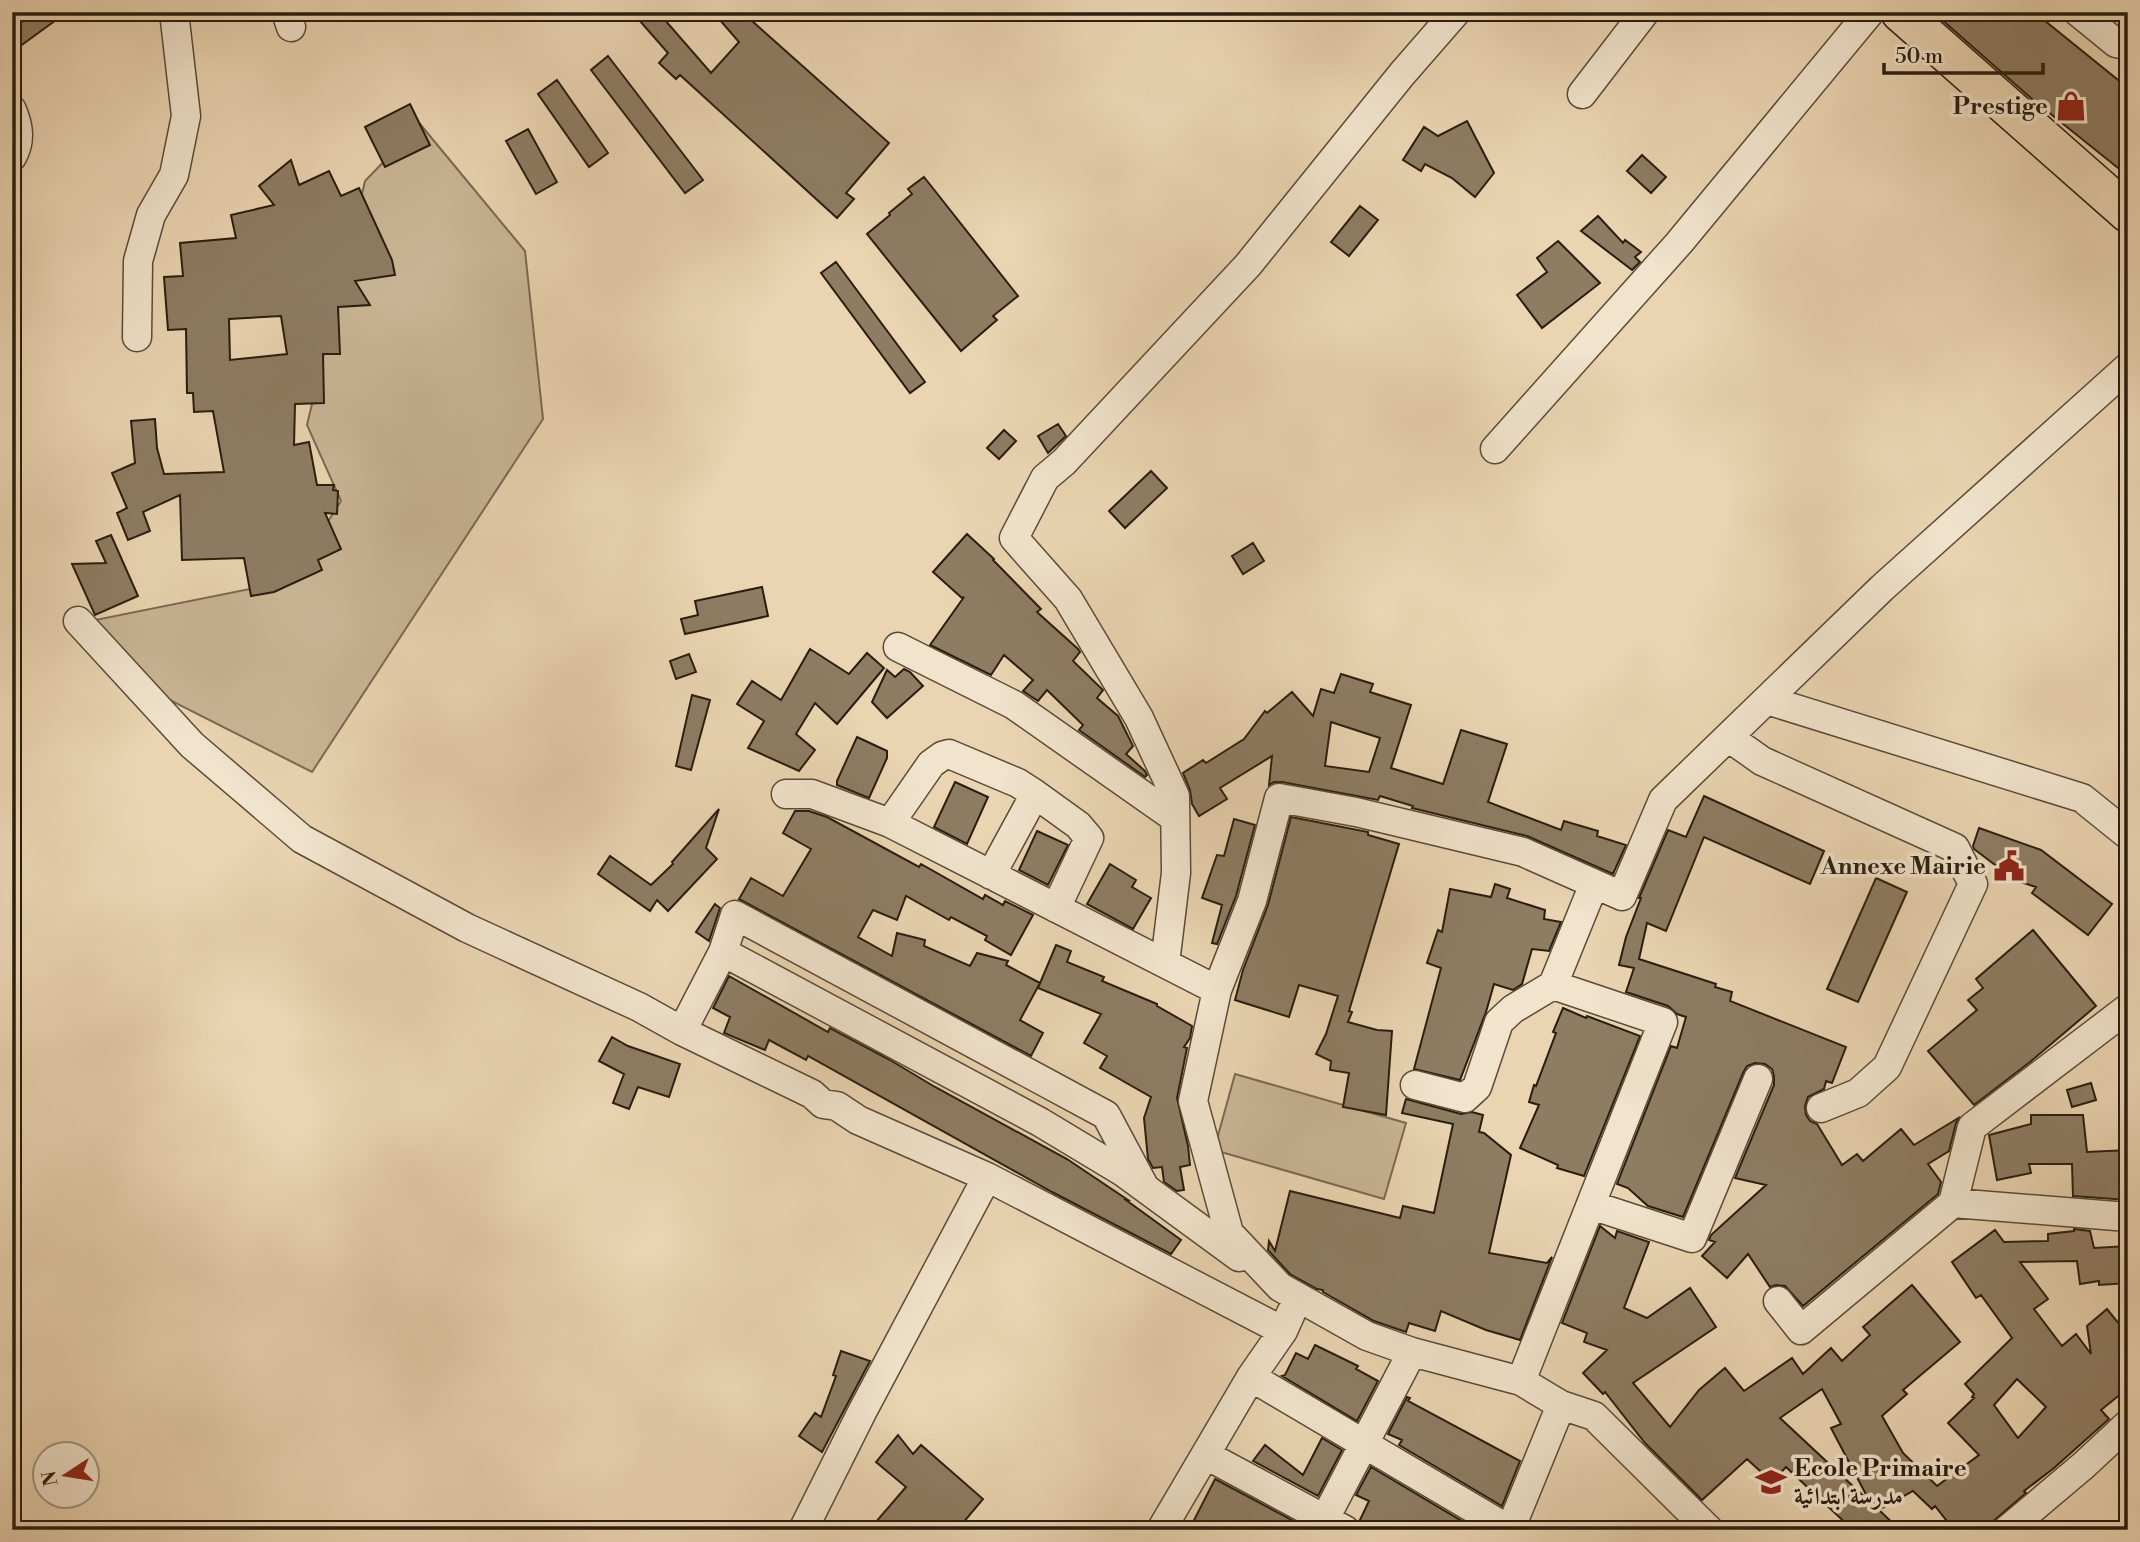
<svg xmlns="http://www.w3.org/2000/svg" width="2140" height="1542" viewBox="0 0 2140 1542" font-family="'Libre Bodoni',Amiri,serif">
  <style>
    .green { fill: #c9b595; stroke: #7a6952; stroke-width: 2 }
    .building { fill: #8e7c63; stroke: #2a1d0f; stroke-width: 2; fill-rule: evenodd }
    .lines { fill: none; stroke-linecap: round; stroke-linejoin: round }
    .minor-casing { stroke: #5a4b38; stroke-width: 31 }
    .highway-casing { stroke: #2a1d0f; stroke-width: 41 }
    .minor { stroke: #f1e3cc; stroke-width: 28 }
    .highway { stroke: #ead4b1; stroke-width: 38 }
    .labels { text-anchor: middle; stroke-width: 7; stroke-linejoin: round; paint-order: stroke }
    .poi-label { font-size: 24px; font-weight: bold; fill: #2a1d0f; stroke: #f1e3cc; text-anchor: end }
  </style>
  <rect width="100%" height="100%" fill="#ead4b1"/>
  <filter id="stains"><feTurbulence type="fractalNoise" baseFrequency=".00286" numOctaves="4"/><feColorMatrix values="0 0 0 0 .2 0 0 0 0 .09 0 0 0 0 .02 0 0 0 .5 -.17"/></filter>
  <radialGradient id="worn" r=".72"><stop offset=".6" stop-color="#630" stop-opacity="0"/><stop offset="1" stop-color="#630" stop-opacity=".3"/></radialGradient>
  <path class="green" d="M 420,124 L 525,251 L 543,419 L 312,772 L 152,691 L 85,622 L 290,581 L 341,501 L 307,425 L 365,181 Z
    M 1235,1074 L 1406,1123 L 1384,1199 L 1214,1150 Z"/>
  <path class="building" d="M 15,12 L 67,12 L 12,52 L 12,29 L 22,22 Z
    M 632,12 L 658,12 L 711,73 L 739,42 L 713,12 L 742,12 L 889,143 L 846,193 L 854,199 L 837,218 L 680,75 L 676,79 L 659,63 L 668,53 Z
    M 1933,12 L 2034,12 L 2128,88 L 2128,176 L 2032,99 Z
    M 608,56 L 703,180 L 685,193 L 591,70 Z
    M 557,80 L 608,153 L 589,167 L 538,94 Z
    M 410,104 L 430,145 L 385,167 L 365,127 Z
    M 1467,121 L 1494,173 L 1475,197 L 1452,178 L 1425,164 L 1421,171 L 1403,160 L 1424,127 L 1438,136 Z
    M 528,129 L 557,182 L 536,194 L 506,141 Z
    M 1642,155 L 1666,177 L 1651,193 L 1627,171 Z
    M 291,160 L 299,185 L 329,171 L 341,196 L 359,188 L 392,260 L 395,275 L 355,281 L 370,305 L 338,307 L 340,354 L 323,354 L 324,403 L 295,404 L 294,445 L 309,442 L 317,485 L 334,485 L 333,490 L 338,491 L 337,514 L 325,513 L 341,549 L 318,560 L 322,570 L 274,592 L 251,596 L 244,558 L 182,560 L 180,495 L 143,512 L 150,531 L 128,540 L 117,513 L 127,508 L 112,473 L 135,463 L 131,421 L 155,419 L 157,448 L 164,474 L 224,472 L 213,411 L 194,412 L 193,393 L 187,393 L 186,329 L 168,330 L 164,277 L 183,276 L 180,243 L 236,238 L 231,215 L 274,205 L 259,186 ZM 281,316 L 287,354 L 230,360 L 229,319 Z
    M 924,177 L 1018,296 L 993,316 L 997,320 L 961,351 L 867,234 L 890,215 L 889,213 L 912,194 L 908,189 Z
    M 1360,206 L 1378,220 L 1349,256 L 1331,242 Z
    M 1598,216 L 1623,243 L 1625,240 L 1641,252 L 1635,257 L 1640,262 L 1632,270 L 1581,231 Z
    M 1558,241 L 1600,283 L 1542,328 L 1517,295 L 1547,272 L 1537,258 Z
    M 836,262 L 925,382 L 910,393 L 821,273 Z
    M 1058,424 L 1066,436 L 1048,453 L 1038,436 Z
    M 1004,430 L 1016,441 L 999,459 L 987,448 Z
    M 1151,471 L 1167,488 L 1125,528 L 1109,511 Z
    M 967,534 L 994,559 L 993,560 L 1041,609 L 1037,612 L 1078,649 L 1080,652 L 1073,661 L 1103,690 L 1097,698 L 1118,716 L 1133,746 L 1126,754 L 1145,771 L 1147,775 L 1145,777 L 1079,730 L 1083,725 L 1047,690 L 1038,701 L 1023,691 L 1033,680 L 1004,655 L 991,675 L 930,645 L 964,597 L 962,598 L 933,572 Z
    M 111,535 L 138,596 L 95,615 L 72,564 L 106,563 L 96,541 Z
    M 1253,543 L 1264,561 L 1243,574 L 1232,556 Z
    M 762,587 L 768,616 L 685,634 L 681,619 L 698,615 L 695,601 Z
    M 810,649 L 849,674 L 867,653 L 884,668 L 837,724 L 815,703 L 796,734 L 815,750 L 799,771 L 748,748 L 764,721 L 737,704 L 752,681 L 781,700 Z
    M 689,654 L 696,672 L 676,679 L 670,661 Z
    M 904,669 L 910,672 L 923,686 L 887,718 L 872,702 L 887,670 L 895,677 Z
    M 1341,674 L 1373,684 L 1370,692 L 1411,705 L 1391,768 L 1443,784 L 1461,730 L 1507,744 L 1488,802 L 1561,830 L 1564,821 L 1598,831 L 1597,836 L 1626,845 L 1613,874 L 1527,836 L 1412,808 L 1413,806 L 1380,796 L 1378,800 L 1282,782 L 1274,782 L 1269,785 L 1272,756 L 1220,788 L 1227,799 L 1199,816 L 1192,804 L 1190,790 L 1183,773 L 1203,760 L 1206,763 L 1244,739 L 1265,711 L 1267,713 L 1292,692 L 1313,716 L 1321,689 L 1334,693 ZM 1331,722 L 1380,738 L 1369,772 L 1325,766 Z
    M 692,695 L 710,700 L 691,770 L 676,766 Z
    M 857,737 L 887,751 L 887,758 L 869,798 L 837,785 L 837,781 Z
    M 955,782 L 988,797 L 967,844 L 934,827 Z
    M 1704,796 L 1824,851 L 1810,884 L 1704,837 L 1666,931 L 1647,923 L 1639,959 L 1716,984 L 1715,987 L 1732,992 L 1730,1001 L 1846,1047 L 1832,1083 L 1826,1081 L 1824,1089 L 1808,1097 L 1805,1106 L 1806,1115 L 1810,1121 L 1817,1124 L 1842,1165 L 1857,1154 L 1863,1161 L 1901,1129 L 1914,1145 L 1960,1117 L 1956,1123 L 1949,1151 L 1928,1164 L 1941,1182 L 1938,1194 L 1803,1306 L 1785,1286 L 1776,1285 L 1770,1287 L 1748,1254 L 1727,1278 L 1702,1256 L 1715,1242 L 1709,1240 L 1711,1235 L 1766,1185 L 1735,1178 L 1774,1085 L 1774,1076 L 1772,1069 L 1765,1064 L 1755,1063 L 1747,1066 L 1743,1073 L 1683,1217 L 1648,1206 L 1628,1188 L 1617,1184 L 1671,1046 L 1677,1048 L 1686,1017 L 1677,1014 L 1668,1006 L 1626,992 L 1634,968 L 1619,965 L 1626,937 L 1641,898 L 1639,898 L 1668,830 L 1686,837 Z
    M 719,809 L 706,848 L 717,859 L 668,911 L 657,900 L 650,911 L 598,874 L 610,856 L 651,885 L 673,864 L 672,862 Z
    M 795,811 L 809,811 L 827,817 L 919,867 L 921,864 L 983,899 L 985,895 L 1003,905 L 1005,901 L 1033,915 L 1011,955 L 985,940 L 987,936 L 951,917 L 949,920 L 906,896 L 897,920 L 873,910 L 858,937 L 892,956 L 897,933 L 925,940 L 924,946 L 970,966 L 977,953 L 1008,961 L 1006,965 L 1040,983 L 1020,1020 L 1043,1033 L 1031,1056 L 739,899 L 751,878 L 783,896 L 811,849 L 783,833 Z
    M 1291,817 L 1368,832 L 1368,835 L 1399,844 L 1349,1011 L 1352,1012 L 1348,1022 L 1377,1030 L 1392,1031 L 1386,1115 L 1343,1107 L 1349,1073 L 1330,1070 L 1331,1061 L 1316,1054 L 1326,1034 L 1338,996 L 1299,985 L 1289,1017 L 1235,1000 L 1243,970 L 1268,905 Z
    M 1234,819 L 1255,825 L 1236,896 L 1217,944 L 1212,943 L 1222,905 L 1202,898 L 1217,855 L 1224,856 Z
    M 1979,828 L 2041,850 L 2112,904 L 2088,935 L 2032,893 L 2036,887 L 2015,880 L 1974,849 L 1973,846 Z
    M 1037,831 L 1068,845 L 1048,885 L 1019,870 Z
    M 1110,864 L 1136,880 L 1132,887 L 1151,898 L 1133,929 L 1087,904 Z
    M 1876,878 L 1907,892 L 1858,1002 L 1827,989 Z
    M 1495,884 L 1510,889 L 1507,898 L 1545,910 L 1544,919 L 1561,922 L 1549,951 L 1532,949 L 1522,984 L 1513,990 L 1494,984 L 1486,1012 L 1460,1080 L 1414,1069 L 1441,968 L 1427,963 L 1438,930 L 1442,932 L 1450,889 L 1491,897 Z
    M 715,904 L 720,908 L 709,941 L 696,932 Z
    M 2033,930 L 2096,1006 L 2030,1062 L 1974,1105 L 1928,1051 L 1977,1010 L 1968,1000 L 1983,988 L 1976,979 Z
    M 1056,945 L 1071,951 L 1067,962 L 1104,977 L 1102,981 L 1157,1004 L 1157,1006 L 1192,1026 L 1190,1038 L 1184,1047 L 1187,1048 L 1177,1098 L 1188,1146 L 1190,1165 L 1180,1167 L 1184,1190 L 1177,1191 L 1164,1182 L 1162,1167 L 1153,1168 L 1148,1159 L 1144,1118 L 1151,1097 L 1100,1068 L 1107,1056 L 1084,1043 L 1101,1014 L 1038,988 Z
    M 729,976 L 828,1032 L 830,1028 L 890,1060 L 935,1087 L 1067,1159 L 1128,1200 L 1126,1200 L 1181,1240 L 1171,1254 L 1052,1192 L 808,1056 L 806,1060 L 769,1040 L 765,1050 L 724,1033 L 730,1017 L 713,1008 Z
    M 1563,1008 L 1586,1018 L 1587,1016 L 1640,1036 L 1584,1176 L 1557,1168 L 1558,1165 L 1520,1148 L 1539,1105 L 1529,1102 L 1534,1085 L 1536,1086 L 1556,1033 L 1553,1032 Z
    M 612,1037 L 628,1046 L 680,1064 L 669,1097 L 638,1087 L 629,1109 L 613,1103 L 624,1074 L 599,1061 Z
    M 2091,1083 L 2096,1100 L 2072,1107 L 2067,1090 Z
    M 1406,1099 L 1461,1114 L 1472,1112 L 1483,1115 L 1479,1132 L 1484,1133 L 1511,1155 L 1489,1253 L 1547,1263 L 1552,1257 L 1520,1340 L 1486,1330 L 1441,1311 L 1435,1331 L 1409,1323 L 1406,1332 L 1374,1321 L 1323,1292 L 1323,1290 L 1317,1289 L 1290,1274 L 1268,1250 L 1269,1241 L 1275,1251 L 1290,1191 L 1400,1218 L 1403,1206 L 1434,1213 L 1453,1124 L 1402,1113 Z
    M 2031,1115 L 2083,1115 L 2087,1152 L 2128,1150 L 2128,1200 L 2073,1196 L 2072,1164 L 2029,1164 L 2031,1173 L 1997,1180 L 1989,1135 L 2031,1124 Z
    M 1600,1226 L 1615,1238 L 1617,1231 L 1649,1242 L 1624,1308 L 1647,1318 L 1690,1288 L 1716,1327 L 1633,1383 L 1670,1427 L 1699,1390 L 1725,1368 L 1744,1391 L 1792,1358 L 1803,1374 L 1831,1348 L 1842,1361 L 1870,1335 L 1863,1327 L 1912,1285 L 1960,1342 L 1903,1390 L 1907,1394 L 1882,1416 L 1903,1453 L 1937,1486 L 1979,1455 L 1948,1423 L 1974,1398 L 1972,1397 L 1974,1394 L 1965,1384 L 2012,1338 L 1981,1295 L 1976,1298 L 1952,1262 L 1995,1230 L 2004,1242 L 2048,1241 L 2048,1234 L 2074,1231 L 2074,1229 L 2090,1231 L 2094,1248 L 2128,1246 L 2128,1283 L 2099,1285 L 2099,1281 L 2080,1284 L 2077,1261 L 2020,1262 L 2048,1299 L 2034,1309 L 2062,1346 L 2076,1334 L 2091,1354 L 2087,1326 L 2107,1309 L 2128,1335 L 2128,1388 L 2101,1410 L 2109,1419 L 2054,1468 L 2024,1491 L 2026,1493 L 1983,1530 L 1954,1530 L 1935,1506 L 1932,1509 L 1913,1491 L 1879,1510 L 1900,1530 L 1853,1530 L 1786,1467 L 1772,1482 L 1747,1459 L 1702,1500 L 1645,1443 L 1605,1392 L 1603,1394 L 1583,1373 L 1607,1350 L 1584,1342 L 1587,1333 L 1562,1323 ZM 2017,1379 L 2046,1407 L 2018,1438 L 1994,1405 ZM 1822,1389 L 1841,1424 L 1831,1428 L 1870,1502 L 1780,1418 Z
    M 1315,1345 L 1358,1366 L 1356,1369 L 1378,1381 L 1357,1421 L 1282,1376 L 1285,1375 L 1296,1353 L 1308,1359 Z
    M 841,1351 L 870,1361 L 822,1452 L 799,1436 L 815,1413 L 821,1417 L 836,1376 L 833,1375 Z
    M 1407,1397 L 1410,1398 L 1408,1401 L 1520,1461 L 1502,1506 L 1399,1445 L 1402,1440 L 1388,1434 Z
    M 898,1435 L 913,1454 L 921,1445 L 983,1499 L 957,1530 L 869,1530 L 906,1487 L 876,1462 Z
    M 1322,1438 L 1342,1450 L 1318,1496 L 1253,1461 L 1265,1445 L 1303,1475 Z
    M 1371,1467 L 1477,1530 L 1362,1530 L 1359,1522 L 1369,1501 L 1356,1495 Z
    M 1215,1479 L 1303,1526 L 1303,1530 L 1189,1530 Z"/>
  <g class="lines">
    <g class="minor-casing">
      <path id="minor" d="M 286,12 L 291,27
        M 2078,12 L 2116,43 L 2121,44 L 2128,43
        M 1582,94 L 1645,12
        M 12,110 C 19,127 21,141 12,157
        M 137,337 L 138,261 L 151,215 L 174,175 L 186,116 L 174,12
        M 1495,449 L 1679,243 L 1870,12
        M 78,621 L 192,745 L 302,839 L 467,928 L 639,1007 L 682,1031 L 812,1094 L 823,1104 L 837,1106 L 858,1120 L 987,1177 L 1283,1331
        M 898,647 L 1014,705 L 1175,818
        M 1767,700 L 2082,798 L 2128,835
        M 1728,737 L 1762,761 L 1955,848 L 1973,884 L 1887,1067 L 1858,1093 L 1821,1108
        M 786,794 L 812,794 L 890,823 L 1217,990
        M 1035,794 L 1078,825 L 1089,838 L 1056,908
        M 890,823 L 931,764 L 942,756 L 949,754 L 1018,783 L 1035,794 L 991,875
        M 1165,963 L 1176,873 L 1175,796 L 1139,718 L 1068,599 L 1014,538 L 1045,478 L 1064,462 L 1248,265 L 1402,74 L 1456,12
        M 682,1031 L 723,952
        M 1415,1085 L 1465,1098 L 1477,1087 L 1499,1022 L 1513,1009 L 1553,985
        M 1145,1188 L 1106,1115 L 735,915 L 723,952 L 1040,1122 L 1123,1172 L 1239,1257
        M 1953,1203 L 2128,1217
        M 1591,1205 L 1692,1238 L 1758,1079
        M 1778,1301 L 1801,1330 L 1953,1203 L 1972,1127 L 2128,1008
        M 1251,1377 L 1510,1530 L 1561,1405
        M 1521,1381 L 1663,1022 L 1553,985 L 1594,884
        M 1206,1455 L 1345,1530
        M 803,1530 L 862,1412 L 987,1177
        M 1161,1530 L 1251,1377 L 1283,1331 L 1291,1313
        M 1319,1530 L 1412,1352
        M 1709,1530 L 1594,1416 L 1561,1405 L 1521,1381 L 1412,1352 L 1367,1336 L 1280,1287 L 1229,1233 L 1193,1101 L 1217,990 L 1252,901 L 1279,798 L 1356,812 L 1523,852 L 1622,896 L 1663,800 L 1882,588 L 2128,367
        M 2007,1530 L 2084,1465 L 2128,1424"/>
    </g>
    <g class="highway-casing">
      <path id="highway" d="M 1900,12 L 2128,213"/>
    </g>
    <use href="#minor" class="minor"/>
    <use href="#highway" class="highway"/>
  </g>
  <defs>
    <g id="shop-bare" transform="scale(2.415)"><path d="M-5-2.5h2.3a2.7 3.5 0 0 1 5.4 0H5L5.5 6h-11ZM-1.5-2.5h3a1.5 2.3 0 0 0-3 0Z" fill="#8f2418" stroke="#f1e3cc" stroke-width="2.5" paint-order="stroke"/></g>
    <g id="civic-bare" transform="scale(2.415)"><path d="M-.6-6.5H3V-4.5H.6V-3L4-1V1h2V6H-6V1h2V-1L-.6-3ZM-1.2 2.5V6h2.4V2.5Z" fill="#8f2418" stroke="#f1e3cc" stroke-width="2.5" paint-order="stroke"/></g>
    <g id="school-bare" transform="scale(2.415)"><path d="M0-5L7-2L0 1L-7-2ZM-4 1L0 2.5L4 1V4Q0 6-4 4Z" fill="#8f2418" stroke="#f1e3cc" stroke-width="2.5" paint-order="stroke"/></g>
  </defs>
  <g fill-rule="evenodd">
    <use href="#shop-bare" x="2071" y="106"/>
    <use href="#civic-bare" x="2009" y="866"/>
    <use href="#school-bare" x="1771" y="1482"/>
  </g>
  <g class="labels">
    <g class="poi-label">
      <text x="2048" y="114">Prestige</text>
      <text x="1986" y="874">Annexe Mairie</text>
      <text x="1794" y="1476" text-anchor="start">Ecole Primaire<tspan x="1794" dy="28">مدرسة ابتدائية</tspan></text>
    </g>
  </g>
  <rect width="2140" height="1542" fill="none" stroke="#ead4b1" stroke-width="42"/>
  <rect x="14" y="14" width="2112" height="1514" fill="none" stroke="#2a1d0f" stroke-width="3.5"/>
  <rect x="21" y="21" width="2098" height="1500" fill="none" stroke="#2a1d0f" stroke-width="2"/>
  <g transform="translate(66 1475) rotate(258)"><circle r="33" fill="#f1e3cc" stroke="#a19480" stroke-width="2"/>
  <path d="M0-5L12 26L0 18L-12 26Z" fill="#8f2418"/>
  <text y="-10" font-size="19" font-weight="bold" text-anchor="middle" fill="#2a1d0f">N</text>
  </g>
  <path d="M1884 63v10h159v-10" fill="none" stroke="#2a1d0f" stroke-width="3.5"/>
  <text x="1895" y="63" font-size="21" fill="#2a1d0f" stroke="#f1e3cc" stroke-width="5" paint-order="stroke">50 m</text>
  <rect width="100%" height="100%" filter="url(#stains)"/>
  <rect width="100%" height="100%" fill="url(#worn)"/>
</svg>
